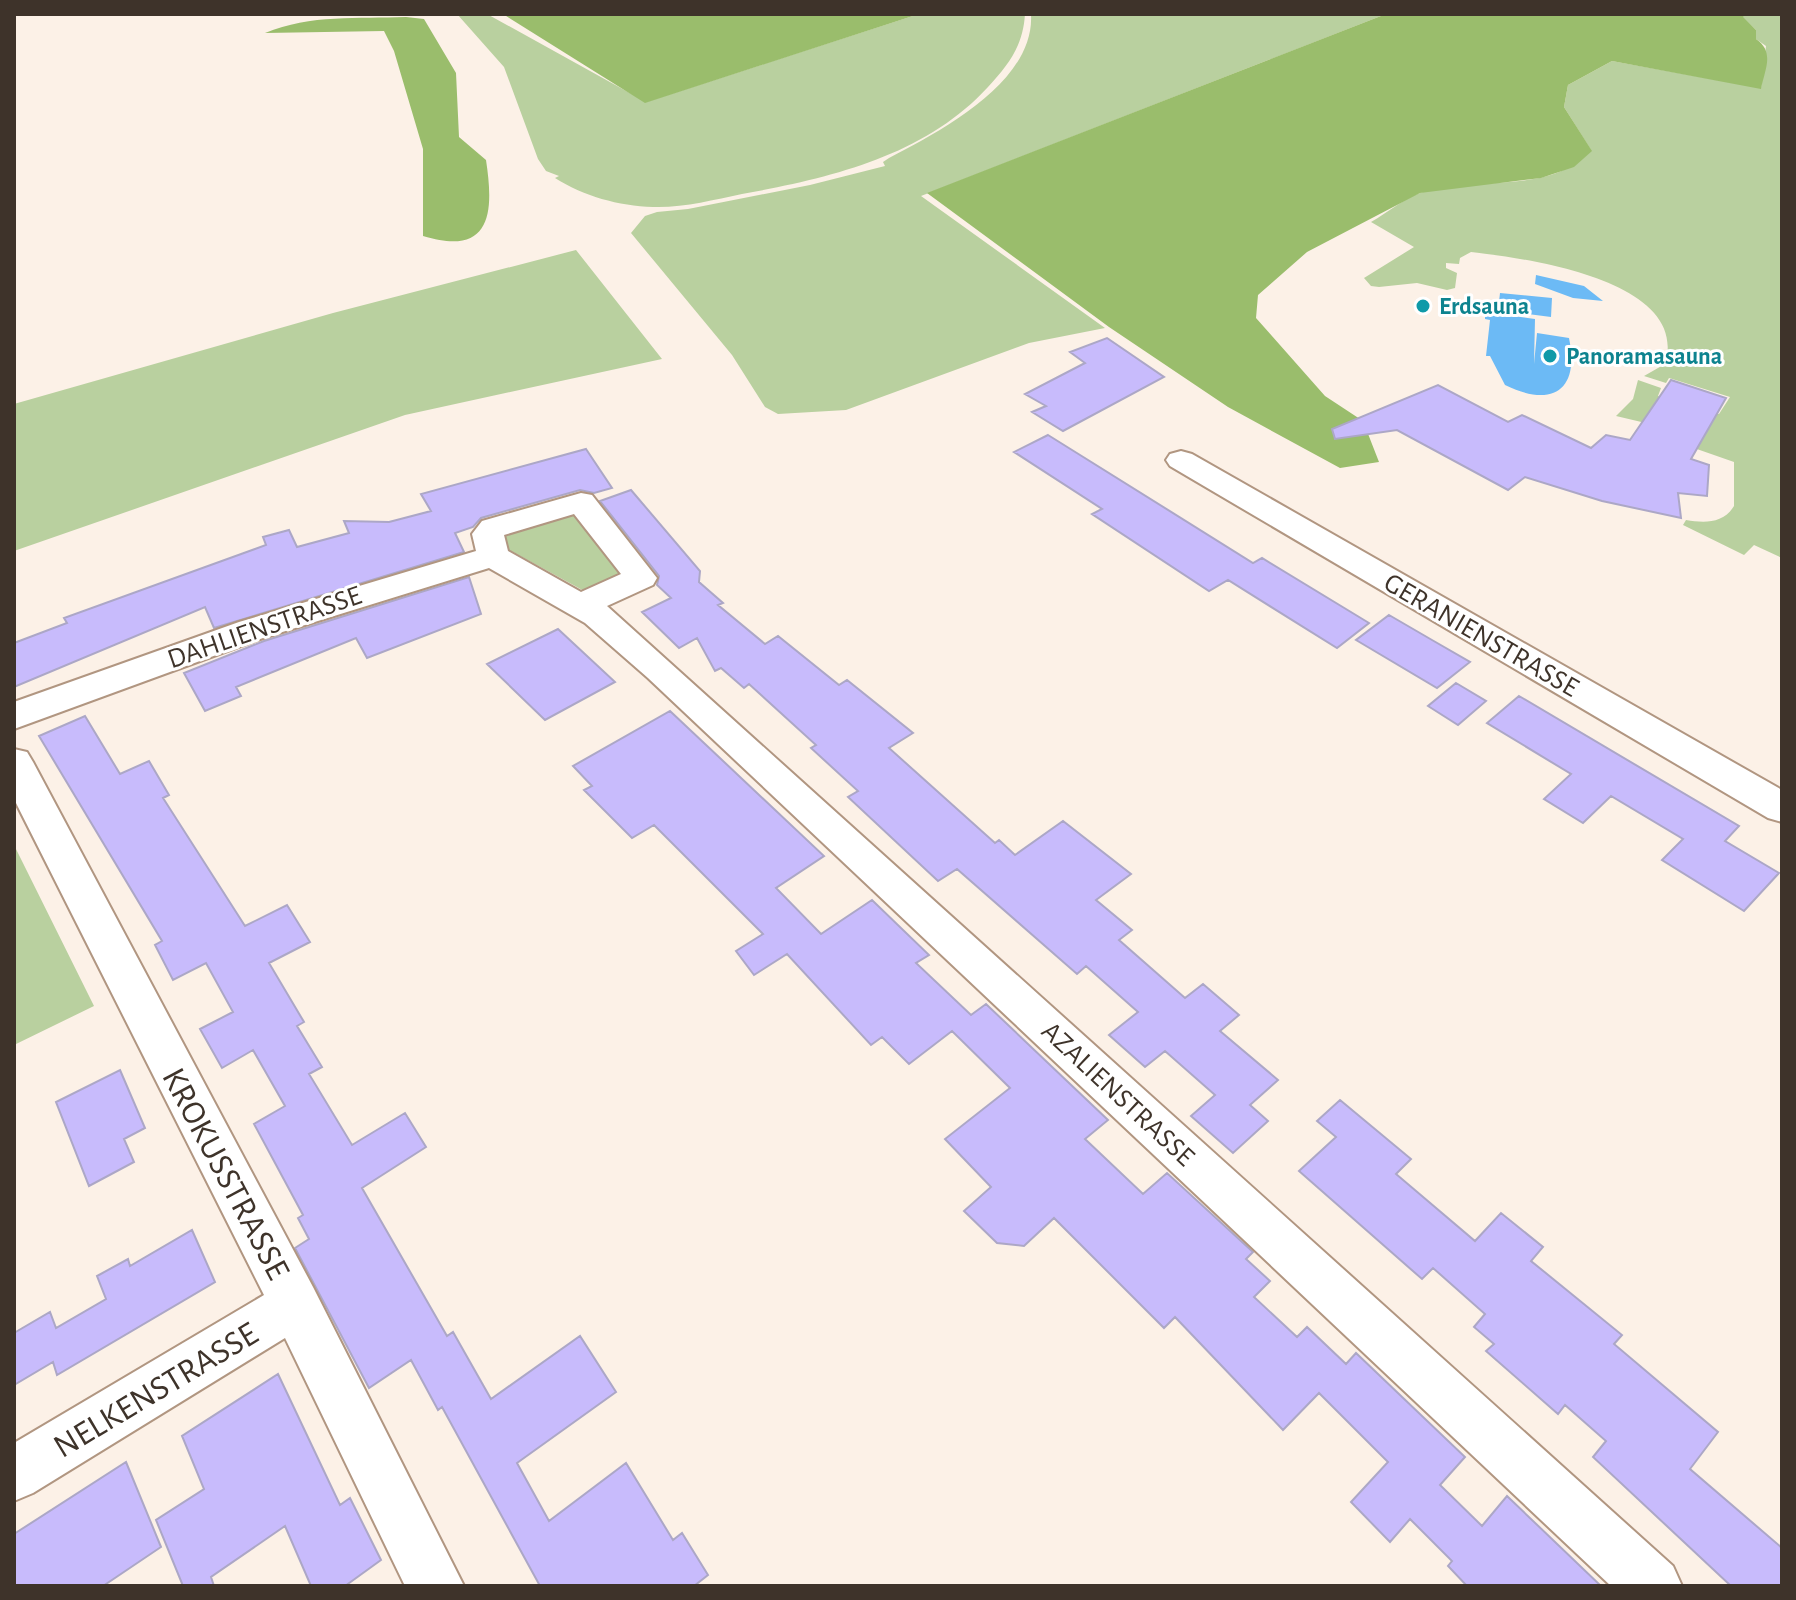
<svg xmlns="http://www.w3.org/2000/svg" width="1796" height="1600" viewBox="0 0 1796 1600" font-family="'Alegreya Sans',sans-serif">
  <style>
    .green { fill: #b9d09f }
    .forest { fill: #9abd6c }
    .water { fill: #6cbaf5 }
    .building { fill: #c8bbfc; stroke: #aca7c6; stroke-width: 2 }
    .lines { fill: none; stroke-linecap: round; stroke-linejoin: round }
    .street-casing { stroke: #b19681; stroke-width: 4 }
    .street { fill: #fff; fill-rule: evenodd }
    .culture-dot { fill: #0f9aa8; stroke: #fff; stroke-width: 3 }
    .labels { text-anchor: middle; stroke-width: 6; stroke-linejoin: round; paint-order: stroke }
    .far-culture-label { font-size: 24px; font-weight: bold; fill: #0d838f; stroke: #fff; text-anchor: start }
    .street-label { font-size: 28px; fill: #3e332a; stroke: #fff }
    .near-street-label { font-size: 34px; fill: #3e332a; stroke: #fff }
  </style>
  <rect width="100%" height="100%" fill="#fcf1e7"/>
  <path class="green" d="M 457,14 L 487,14 L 646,102 L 919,14 L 1025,14 C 1023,46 1009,64 988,87 C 925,156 830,178 742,194 C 713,200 683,208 653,207 C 619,206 583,196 555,178 L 559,176 L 546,171 L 538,159 L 504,67 Z
    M 1031,14 L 1386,14 L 921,196 L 1105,328 L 1029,343 L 846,410 L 778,414 L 765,407 L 732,355 L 631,233 L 645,216 L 657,212 L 688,209 L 810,185 L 885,166 L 883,162 L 889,158 C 941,131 1035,82 1031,14 Z
    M 1745,14 L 1782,14 L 1782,558 L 1754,545 L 1744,555 L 1683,525 L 1686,520 C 1704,523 1723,524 1734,506 L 1734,462 L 1671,440 L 1671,429 L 1616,416 L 1633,399 L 1638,380 L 1661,388 L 1658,396 L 1719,414 L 1730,397 L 1669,378 L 1666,383 L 1644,376 L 1665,364 C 1691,280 1524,258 1471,252 L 1460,258 L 1459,264 L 1446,263 L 1446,268 L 1457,273 L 1455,288 L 1447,290 L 1417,283 L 1379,287 L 1371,286 L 1364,278 L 1414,247 L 1371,222 C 1387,213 1403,199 1420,193 C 1475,174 1548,197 1591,150 L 1564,107 L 1568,85 L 1612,61 L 1761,88 L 1766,46 L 1756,39 L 1756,30 L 1742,17 Z
    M 576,250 L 662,359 L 405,415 L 14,551 L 14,404 L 333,313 Z
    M 575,513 L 625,575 L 586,592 L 500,545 L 505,534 Z
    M 14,845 L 94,1006 L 14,1045 Z"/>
  <path class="forest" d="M 503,14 L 919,14 L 645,103 Z
    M 1386,14 L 1745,14 L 1743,17 L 1756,30 L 1756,39 C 1775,52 1765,69 1761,89 L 1612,61 L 1568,85 L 1564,107 L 1592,151 L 1574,167 L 1541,178 L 1420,193 L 1307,252 L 1258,295 L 1256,318 L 1325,396 L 1363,421 L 1379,462 L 1340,468 L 1228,407 L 1109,327 L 927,193 Z
    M 406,17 L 424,19 L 456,73 L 459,137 L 486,160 C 494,212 492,257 423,236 L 423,149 L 394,51 L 384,31 L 265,33 C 311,14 358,19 406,17 Z"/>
  <path class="water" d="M 1536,275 L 1584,286 L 1603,301 L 1573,298 L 1535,284 Z
    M 1500,293 L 1552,298 L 1551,317 L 1498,310 Z
    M 1485,312 L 1535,319 L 1534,364 L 1537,333 L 1569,338 C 1580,391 1552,408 1505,385 L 1490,356 L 1486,356 L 1490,320 L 1485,319 Z"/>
  <path class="building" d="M 1107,338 L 1164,377 L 1063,431 L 1032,412 L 1046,406 L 1025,394 L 1085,363 L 1070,352 Z
    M 1671,380 L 1726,398 L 1691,459 L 1709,465 L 1707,496 L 1678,493 L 1681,518 L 1602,501 L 1525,477 L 1508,490 L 1397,430 L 1335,439 L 1332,429 L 1438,385 L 1508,422 L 1522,415 L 1591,448 L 1606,435 L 1630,440 Z
    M 1048,435 L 1253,563 L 1262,558 L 1369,623 L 1337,648 L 1228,580 L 1209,591 L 1092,514 L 1102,509 L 1014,452 Z
    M 586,449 L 612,488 L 594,493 L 580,490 L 481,518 L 473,527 L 455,533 L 464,552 L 214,628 L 205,607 L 14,687 L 14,643 L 67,623 L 64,618 L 266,545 L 263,537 L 289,530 L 297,547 L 349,533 L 344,521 L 389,522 L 431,511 L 421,494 Z
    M 631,490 L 700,571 L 699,582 L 723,603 L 718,605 L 765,644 L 778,636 L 839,685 L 847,680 L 913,733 L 889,748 L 995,843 L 999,840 L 1015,855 L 1063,821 L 1131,874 L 1096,900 L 1132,930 L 1119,940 L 1185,998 L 1203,984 L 1239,1015 L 1220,1031 L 1278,1080 L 1250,1105 L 1268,1121 L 1233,1153 L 1191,1116 L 1215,1095 L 1165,1051 L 1145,1067 L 1109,1035 L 1138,1012 L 1086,966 L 1077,974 L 957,869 L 938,881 L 848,797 L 858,791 L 811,748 L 816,745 L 749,684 L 744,688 L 721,668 L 715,671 L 697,638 L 679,648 L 642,612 L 671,598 L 657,585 L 659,576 L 600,501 Z
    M 469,577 L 481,614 L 367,658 L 356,638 L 236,687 L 241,696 L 205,711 L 184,673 L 264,641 Z
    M 1389,615 L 1432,640 L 1470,662 L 1437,688 L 1356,640 Z
    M 558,629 L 615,682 L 545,720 L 487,664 Z
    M 1456,683 L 1486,701 L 1458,725 L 1428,706 Z
    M 1519,696 L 1739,826 L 1725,841 L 1779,873 L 1744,911 L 1662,860 L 1683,839 L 1611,796 L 1583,823 L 1544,799 L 1571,774 L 1487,723 Z
    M 670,711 L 824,856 L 776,888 L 821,934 L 872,900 L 929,955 L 916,963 L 971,1015 L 986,1004 L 1108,1120 L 1085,1139 L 1143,1194 L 1167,1173 L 1253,1252 L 1246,1259 L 1270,1281 L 1254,1297 L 1297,1337 L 1307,1327 L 1346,1364 L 1356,1353 L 1465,1457 L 1440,1485 L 1482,1526 L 1507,1496 L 1601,1586 L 1467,1586 L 1448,1566 L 1452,1561 L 1410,1519 L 1390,1542 L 1351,1502 L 1388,1462 L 1319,1393 L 1283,1430 L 1175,1317 L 1164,1328 L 1054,1218 L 1024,1246 L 997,1243 L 964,1211 L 991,1187 L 945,1139 L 1010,1088 L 952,1031 L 909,1064 L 882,1037 L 871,1045 L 787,954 L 754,975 L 736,951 L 763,934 L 654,825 L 632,838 L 584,790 L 592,786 L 573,766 Z
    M 85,716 L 120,774 L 149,761 L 169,795 L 163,798 L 245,926 L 287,905 L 310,942 L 269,963 L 304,1022 L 297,1026 L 322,1067 L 309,1074 L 352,1145 L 405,1113 L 426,1147 L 362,1188 L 447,1336 L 453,1332 L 491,1399 L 580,1336 L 616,1392 L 517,1463 L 549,1521 L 626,1463 L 673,1540 L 682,1533 L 708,1575 L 694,1586 L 540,1586 L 442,1407 L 438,1410 L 411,1360 L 369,1388 L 295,1248 L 309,1239 L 298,1218 L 303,1215 L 254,1124 L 285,1106 L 253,1050 L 222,1068 L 200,1029 L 233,1012 L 206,963 L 173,980 L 155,945 L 162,941 L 39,736 Z
    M 120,1070 L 145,1128 L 124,1139 L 134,1162 L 89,1186 L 56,1102 Z
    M 1340,1100 L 1411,1159 L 1396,1174 L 1475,1241 L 1501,1213 L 1543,1247 L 1531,1261 L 1622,1335 L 1614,1344 L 1718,1432 L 1690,1469 L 1782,1548 L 1782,1586 L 1731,1586 L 1593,1457 L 1606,1441 L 1565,1405 L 1558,1414 L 1486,1351 L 1494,1344 L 1474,1327 L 1485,1314 L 1433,1268 L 1422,1279 L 1299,1171 L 1336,1137 L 1317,1121 Z
    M 192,1230 L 215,1282 L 57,1375 L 53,1362 L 14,1385 L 14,1333 L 50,1312 L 56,1328 L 106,1299 L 97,1276 L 128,1259 L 130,1266 Z
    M 278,1374 L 340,1505 L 350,1498 L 381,1560 L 345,1586 L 311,1586 L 285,1526 L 211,1577 L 214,1586 L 183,1586 L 156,1520 L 204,1489 L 182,1436 Z
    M 126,1462 L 161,1547 L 103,1586 L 14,1586 L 14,1534 Z"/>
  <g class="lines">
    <g class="street-casing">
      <path id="street" d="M 1181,451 L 1192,454 L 1782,790 L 1782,822 L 1768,818 L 1170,466 L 1166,460 L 1170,454 Z
        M 581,493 L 592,495 L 657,578 L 653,585 L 607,606 L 1673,1566 L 1682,1586 L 1611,1586 L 648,678 L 585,623 L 489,568 L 263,638 L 14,729 L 14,702 L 239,622 L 476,551 L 472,534 L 482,521 ZM 574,514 L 621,574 L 581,592 L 508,551 L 504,535 Z
        M 14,749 L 27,752 L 33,762 L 313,1287 L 464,1586 L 405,1586 L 285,1338 L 33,1493 L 14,1501 L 14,1443 L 264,1295 L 14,799 Z"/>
    </g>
    <use href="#street" class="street"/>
  </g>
  <g class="culture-dot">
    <circle cx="1423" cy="306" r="8"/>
    <circle cx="1550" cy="356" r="8"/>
  </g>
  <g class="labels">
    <g class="far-culture-label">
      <text x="1439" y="314">Erdsauna</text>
      <text x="1566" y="364">Panoramasauna</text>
    </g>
    <g class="street-label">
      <text transform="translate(264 626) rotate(-19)" y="10">DAHLIENSTRASSE</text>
      <text transform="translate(1482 634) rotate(30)" y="10">GERANIENSTRASSE</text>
      <text transform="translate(1119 1093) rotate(43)" y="10">AZALIENSTRASSE</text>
    </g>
    <g class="near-street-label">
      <text transform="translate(227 1173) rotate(62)" y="12">KROKUSSTRASSE</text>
      <text transform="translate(155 1389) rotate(-31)" y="12">NELKENSTRASSE</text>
    </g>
  </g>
  <rect width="1796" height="1600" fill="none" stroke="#3e332a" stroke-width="32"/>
</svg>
